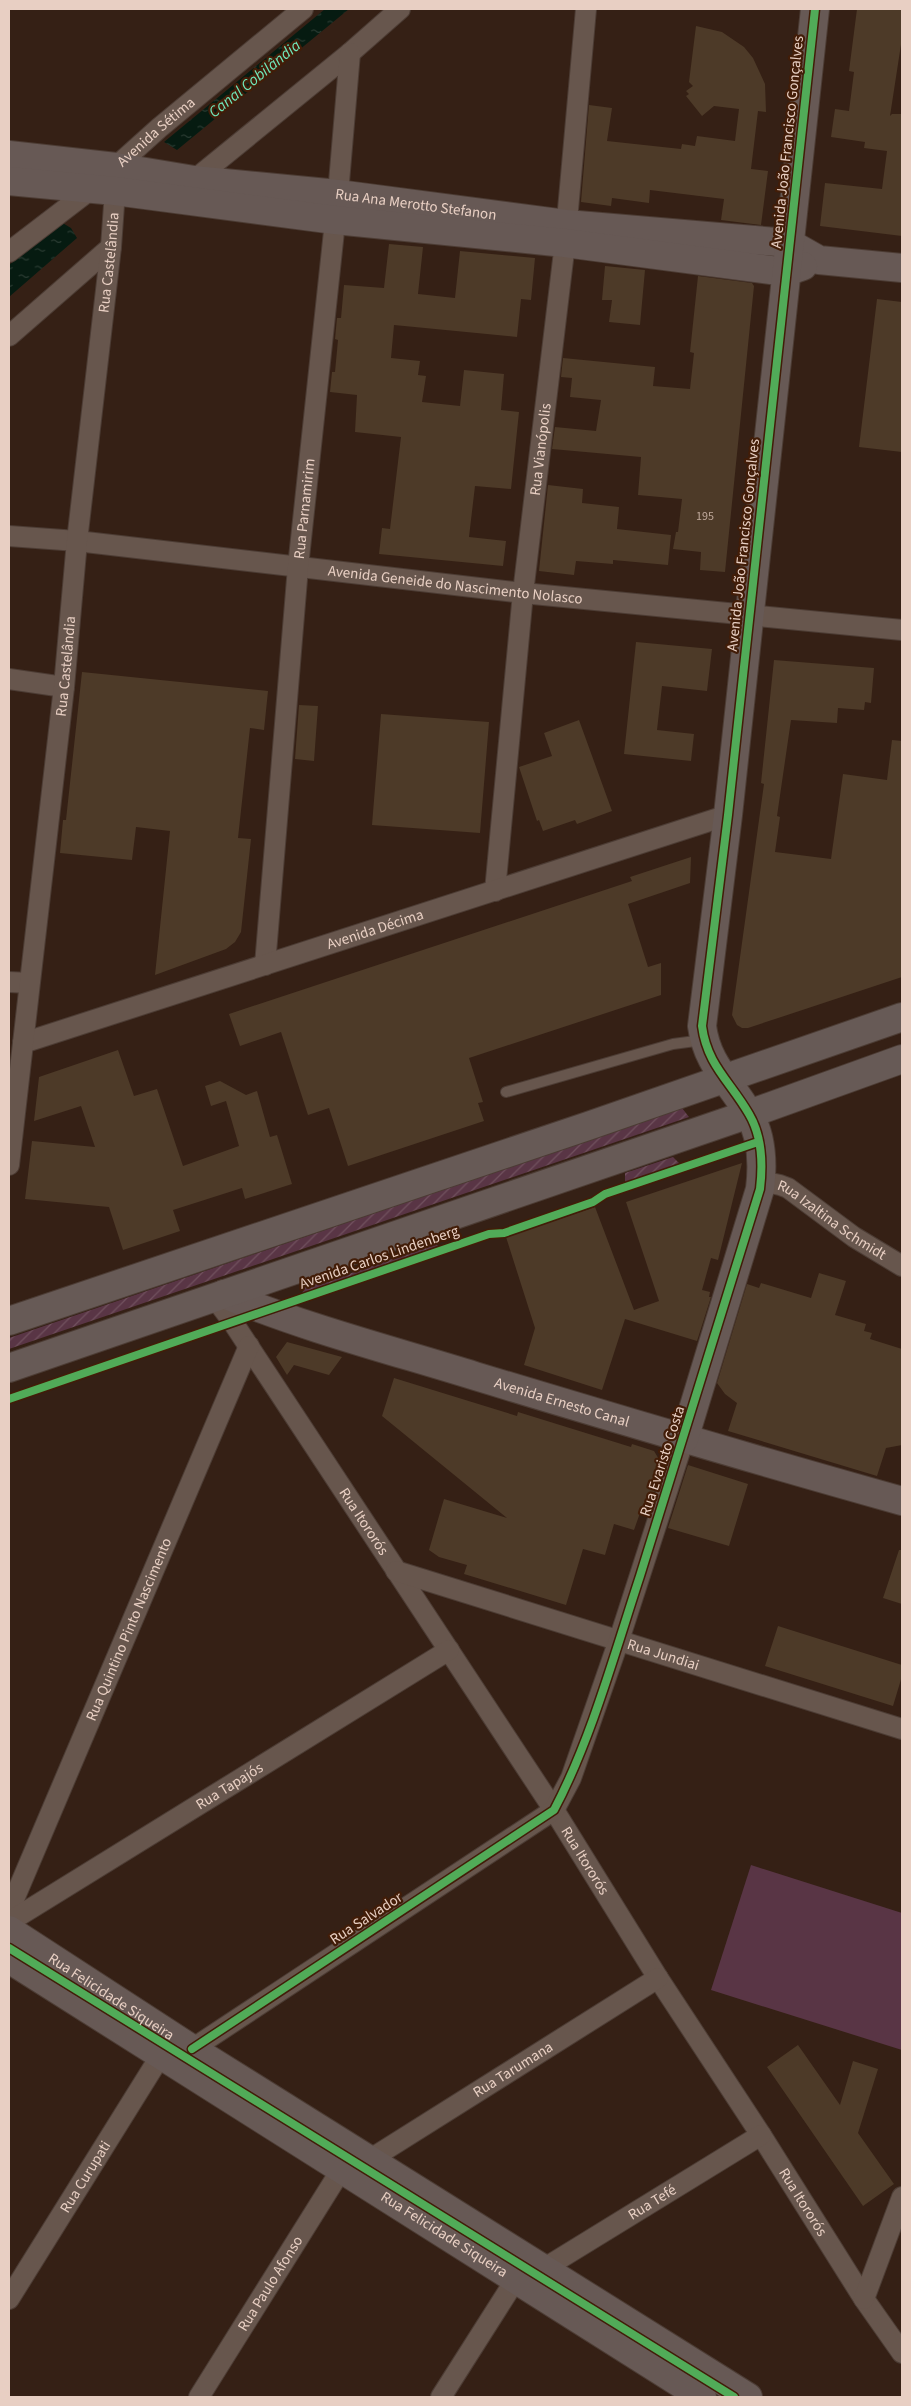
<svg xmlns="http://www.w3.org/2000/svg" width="911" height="2406" viewBox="0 0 911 2406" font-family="'Source Sans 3',sans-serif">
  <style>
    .garden { fill: url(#garden-furrows) }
    .pitch { fill: #593545 }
    .water { fill: url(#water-ripples) }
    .building { fill: #4d3a28 }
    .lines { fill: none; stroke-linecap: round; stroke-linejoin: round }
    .lane-casing { stroke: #4c3c34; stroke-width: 12 }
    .street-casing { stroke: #4c3c34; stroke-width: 22 }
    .secondary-casing { stroke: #4c3c34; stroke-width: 30 }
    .primary-casing { stroke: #4c3c34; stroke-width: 30 }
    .lane { stroke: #67564d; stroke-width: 10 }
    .street { stroke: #67564d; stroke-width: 20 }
    .secondary { stroke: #675955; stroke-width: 28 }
    .primary { stroke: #675a56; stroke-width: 28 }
    .cycleway-casing { stroke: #421d08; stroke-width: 11 }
    .cycleway { stroke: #51ab58; stroke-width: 8 }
    .labels { text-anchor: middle; stroke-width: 4.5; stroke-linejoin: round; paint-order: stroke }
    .number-label { font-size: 12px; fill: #c1aa9c }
    .street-label { font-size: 15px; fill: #e8cfc3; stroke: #421d08 }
    .water-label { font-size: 16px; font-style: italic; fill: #6fe8bc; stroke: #421d08 }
  </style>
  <defs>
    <pattern id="garden-furrows" width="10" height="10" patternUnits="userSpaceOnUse" patternTransform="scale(1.25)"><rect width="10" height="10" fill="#593545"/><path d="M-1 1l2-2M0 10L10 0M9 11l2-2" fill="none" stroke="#71515e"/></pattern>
    <pattern id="water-ripples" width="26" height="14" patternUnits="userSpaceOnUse" patternTransform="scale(1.25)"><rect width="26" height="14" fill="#061b11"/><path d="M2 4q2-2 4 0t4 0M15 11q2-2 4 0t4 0" fill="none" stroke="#2a3b32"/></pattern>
  </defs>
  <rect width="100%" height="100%" fill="#352015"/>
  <path class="garden" d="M 682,1108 L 689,1117 L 9,1349 L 9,1338 Z
    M 673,1157 L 680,1164 L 625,1183 L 625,1173 Z
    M 427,1240 L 434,1241 L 438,1246 L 302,1293 L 308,1282 L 314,1280 L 320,1284 L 424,1248 Z"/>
  <path class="pitch" d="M 751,1865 L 902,1913 L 902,2050 L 711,1990 Z"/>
  <path class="water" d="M 325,9 L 349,9 L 177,150 L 164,142 Z
    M 61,222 L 71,228 L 77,238 L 9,297 L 9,265 Z"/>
  <path class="building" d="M 857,9 L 902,9 L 902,38 L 890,116 L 892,114 L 902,114 L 902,236 L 820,226 L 825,183 L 882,189 L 887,151 L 864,148 L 865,142 L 831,137 L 835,109 L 849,111 L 854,72 L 849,71 Z
    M 696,26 L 722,32 L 744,47 L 753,58 L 765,84 L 766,112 L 758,111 L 751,169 L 768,171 L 761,225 L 721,220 L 724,199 L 650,190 L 649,203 L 612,198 L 611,206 L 581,202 L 589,105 L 612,108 L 607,141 L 681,149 L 682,144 L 695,146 L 697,136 L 735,141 L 739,109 L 714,106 L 702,116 L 686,96 L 689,94 L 686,91 L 693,86 L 689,82 Z
    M 389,244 L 423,247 L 418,294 L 455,298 L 460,251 L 535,258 L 531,300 L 521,299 L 517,337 L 394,325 L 391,358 L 420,361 L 418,375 L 426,376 L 422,402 L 460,406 L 464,370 L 504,374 L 501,410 L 519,412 L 511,489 L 475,486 L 469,537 L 506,541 L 503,566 L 379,554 L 382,528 L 390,529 L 401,437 L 355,432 L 357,395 L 330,392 L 332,372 L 335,372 L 338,340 L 335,339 L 337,318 L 341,318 L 344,285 L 384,288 Z
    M 605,266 L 645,270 L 640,325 L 609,322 L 612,300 L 602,300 Z
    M 698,276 L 752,283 L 754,286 L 725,572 L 700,570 L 701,552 L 673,549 L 676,532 L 678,532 L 682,499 L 638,495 L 641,457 L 552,449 L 555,427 L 596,431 L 601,400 L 570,397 L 572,378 L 561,377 L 563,358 L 655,367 L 653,386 L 690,389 L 694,353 L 690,352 Z
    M 877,299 L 902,302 L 902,452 L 859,447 Z
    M 548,485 L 583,489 L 582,503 L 619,507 L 617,529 L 671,535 L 668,565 L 613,560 L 613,564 L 576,561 L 574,575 L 539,571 Z
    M 636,642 L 712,649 L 707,691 L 662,686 L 657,730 L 694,734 L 691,761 L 624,754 Z
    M 774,660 L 874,668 L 871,703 L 865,702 L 864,710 L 838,708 L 837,723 L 791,720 L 777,816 L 780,817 L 775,852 L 831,859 L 843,774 L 887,780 L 892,740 L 902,741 L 902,977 L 748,1028 L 742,1028 L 737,1025 L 732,1015 L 764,784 L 761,783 Z
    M 82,672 L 268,691 L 264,730 L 250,728 L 238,838 L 251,839 L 241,932 L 235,942 L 226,949 L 155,975 L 170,831 L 136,827 L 132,860 L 60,853 L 63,820 L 66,820 Z
    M 299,705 L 318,706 L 314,761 L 295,759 Z
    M 381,714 L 489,722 L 480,833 L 372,825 Z
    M 579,720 L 612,811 L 577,824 L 575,820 L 543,831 L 539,820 L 537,821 L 519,767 L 552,756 L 544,733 Z
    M 691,857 L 690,883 L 628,904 L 648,967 L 661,963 L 661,995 L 469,1058 L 483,1102 L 478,1103 L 484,1121 L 348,1166 L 329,1108 L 308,1115 L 281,1032 L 240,1046 L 229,1014 L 632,881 L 630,877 Z
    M 118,1050 L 134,1096 L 157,1089 L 183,1166 L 239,1146 L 226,1101 L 211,1106 L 205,1086 L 220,1081 L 246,1095 L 257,1091 L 270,1137 L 277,1135 L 292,1184 L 245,1199 L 242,1188 L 173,1210 L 180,1231 L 123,1250 L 109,1207 L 25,1199 L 32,1141 L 95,1147 L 81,1106 L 34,1121 L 39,1077 Z
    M 742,1163 L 718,1260 L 711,1258 L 702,1290 L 710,1292 L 709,1297 L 711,1297 L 697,1341 L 625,1319 L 602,1390 L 524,1365 L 535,1328 L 506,1237 L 595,1207 L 634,1310 L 659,1301 L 626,1202 Z
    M 819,1273 L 846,1281 L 835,1315 L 866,1324 L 864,1331 L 872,1333 L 870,1339 L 902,1349 L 902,1445 L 886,1448 L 877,1476 L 728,1431 L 737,1403 L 725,1394 L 717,1383 L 747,1284 L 759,1288 L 761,1283 L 811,1298 Z
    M 287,1342 L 342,1357 L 329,1375 L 294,1365 L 287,1375 L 276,1357 Z
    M 394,1378 L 517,1416 L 518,1412 L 631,1447 L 632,1444 L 654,1451 L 663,1466 L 647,1515 L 640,1513 L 634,1530 L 614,1524 L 605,1555 L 583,1549 L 566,1605 L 464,1574 L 467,1565 L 439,1557 L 429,1550 L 444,1499 L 507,1518 L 382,1416 Z
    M 688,1465 L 748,1484 L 729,1546 L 668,1528 Z
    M 899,1550 L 902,1550 L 902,1604 L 883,1598 Z
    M 778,1626 L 902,1665 L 902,1676 L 893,1706 L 765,1666 Z
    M 798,2045 L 840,2105 L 853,2061 L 878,2069 L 858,2133 L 894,2184 L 863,2206 L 767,2067 Z"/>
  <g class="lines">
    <g class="lane-casing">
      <path id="lane" d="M 506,1092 L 673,1044 L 703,1040"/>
    </g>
    <g class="street-casing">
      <g id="street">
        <path d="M 194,180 L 350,53 L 400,9"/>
        <path id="s1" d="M 9,252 L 90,190 L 159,128 L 303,9"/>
        <path d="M 9,336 L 111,247"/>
        <path id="s2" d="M 9,536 L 77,541 L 523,593 L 902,630"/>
        <path d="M 9,679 L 64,687"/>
        <path id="s3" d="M 495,891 L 523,593 L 565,243 L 586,9"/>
        <path id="s4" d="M 265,965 L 298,567 L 338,194 L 350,53"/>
        <path d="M 9,982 L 29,983"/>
        <path id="s5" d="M 23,1043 L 728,815"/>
        <path id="s6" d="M 9,1165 L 64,687 L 77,541 L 111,247 L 116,177"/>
        <path id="s7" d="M 761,1181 L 780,1185 L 788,1188 L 854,1237 L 902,1266"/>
        <path id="s8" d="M 214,1297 L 232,1321 L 554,1810 L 658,1978 L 761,2135 L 864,2299 L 902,2353"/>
        <path id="s9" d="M 396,1571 L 902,1729"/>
        <path id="s10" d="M 9,1911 L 249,1346"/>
        <path id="s11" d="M 9,1922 L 449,1650"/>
        <path d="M 192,2049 L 554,1810 L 571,1778 L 619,1640 L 684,1439"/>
        <path id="s12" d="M 369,2160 L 658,1978"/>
        <path id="s13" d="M 543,2269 L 761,2135"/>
        <path id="s14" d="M 9,2299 L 161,2055"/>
        <path d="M 864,2299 L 902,2197"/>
        <path id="s15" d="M 199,2397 L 341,2170"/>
        <path d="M 441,2397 L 516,2279"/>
      </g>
    </g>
    <g class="secondary-casing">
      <g id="secondary">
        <path id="s16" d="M 9,155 L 116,167 L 194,180 L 338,194 L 566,224 L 789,243 L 819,260 L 902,268"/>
        <path d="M 9,181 L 115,191 L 335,220 L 565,243 L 786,272 L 803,266"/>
        <path id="s17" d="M 224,1294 C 305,1328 391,1350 475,1376 C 617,1419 759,1461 902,1501"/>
        <path d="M 684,1439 L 760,1189 C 763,1164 762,1136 749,1114 C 730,1081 707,1065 702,1026 L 728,815 L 815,9"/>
        <path id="s18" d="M 9,1930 L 192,2049 L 748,2397"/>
        <path id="s19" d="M 9,1959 L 702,2397"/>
      </g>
    </g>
    <g class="primary-casing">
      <path id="primary" d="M 9,1321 L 588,1126 L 902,1017
        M 9,1368 L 749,1114 L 902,1059"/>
    </g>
    <use href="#lane" class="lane"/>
    <use href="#street" class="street"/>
    <use href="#secondary" class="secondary"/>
    <use href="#primary" class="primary"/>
    <g class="cycleway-casing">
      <path id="cycleway" d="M 9,1399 L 489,1234 L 504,1233 L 593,1202 L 605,1194 L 758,1142
        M 9,1948 L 734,2397
        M 192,2049 L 554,1810 C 591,1740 615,1652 640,1576 C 681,1447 721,1318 760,1189 C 763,1164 762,1136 749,1114 C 730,1081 707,1065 702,1026 L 728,815 L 815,9"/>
    </g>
    <use href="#cycleway" class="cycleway"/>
  </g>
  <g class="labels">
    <g class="number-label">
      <text x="705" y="520">195</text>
    </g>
    <g class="street-label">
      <text dy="5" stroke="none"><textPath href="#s1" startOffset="190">Avenida Sétima</textPath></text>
      <text transform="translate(787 142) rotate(-84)" y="5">Avenida João Francisco Gonçalves</text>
      <text dy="5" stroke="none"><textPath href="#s16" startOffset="410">Rua Ana Merotto Stefanon</textPath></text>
      <text dy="5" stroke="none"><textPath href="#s6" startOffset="908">Rua Castelândia</textPath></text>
      <text dy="5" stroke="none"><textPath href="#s3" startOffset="444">Rua Vianópolis</textPath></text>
      <text dy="5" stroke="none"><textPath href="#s4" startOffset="458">Rua Parnamirim</textPath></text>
      <text transform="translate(743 545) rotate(-84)" y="5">Avenida João Francisco Gonçalves</text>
      <text dy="5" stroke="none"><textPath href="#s2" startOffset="449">Avenida Geneide do Nascimento Nolasco</textPath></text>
      <text dy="5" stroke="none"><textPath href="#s6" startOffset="502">Rua Castelândia</textPath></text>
      <text dy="5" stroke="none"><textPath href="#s5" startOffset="370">Avenida Décima</textPath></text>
      <text dy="5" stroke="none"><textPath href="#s7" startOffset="82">Rua Izaltina Schmidt</textPath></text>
      <text transform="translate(379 1257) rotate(-19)" y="5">Avenida Carlos Lindenberg</text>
      <text dy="5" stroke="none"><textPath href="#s17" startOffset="355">Avenida Ernesto Canal</textPath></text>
      <text transform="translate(662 1461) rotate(-72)" y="5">Rua Evaristo Costa</text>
      <text dy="5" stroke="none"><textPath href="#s8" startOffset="270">Rua Itororós</textPath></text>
      <text dy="5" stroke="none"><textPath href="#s10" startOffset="306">Rua Quintino Pinto Nascimento</textPath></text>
      <text dy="5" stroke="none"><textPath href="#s9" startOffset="280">Rua Jundiai</textPath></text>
      <text dy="5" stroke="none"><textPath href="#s11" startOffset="259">Rua Tapajós</textPath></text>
      <text dy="5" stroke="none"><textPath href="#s8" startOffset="675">Rua Itororós</textPath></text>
      <text transform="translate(366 1918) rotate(-33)" y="5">Rua Salvador</text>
      <text dy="5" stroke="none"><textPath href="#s18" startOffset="122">Rua Felicidade Siqueira</textPath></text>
      <text dy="5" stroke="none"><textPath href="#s12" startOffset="170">Rua Tarumana</textPath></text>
      <text dy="5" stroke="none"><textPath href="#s14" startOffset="144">Rua Curupati</textPath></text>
      <text dy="5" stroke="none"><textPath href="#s13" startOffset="128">Rua Tefé</textPath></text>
      <text dy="5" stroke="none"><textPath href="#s8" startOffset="1080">Rua Itororós</textPath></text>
      <text dy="5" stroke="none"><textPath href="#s19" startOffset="515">Rua Felicidade Siqueira</textPath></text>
      <text dy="5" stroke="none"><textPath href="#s15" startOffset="134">Rua Paulo Afonso</textPath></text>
    </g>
    <g class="water-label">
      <text transform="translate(254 78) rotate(-39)" y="6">Canal Cobilândia</text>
    </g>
  </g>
  <rect width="911" height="2406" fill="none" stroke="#e8cfc3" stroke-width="20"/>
</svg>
